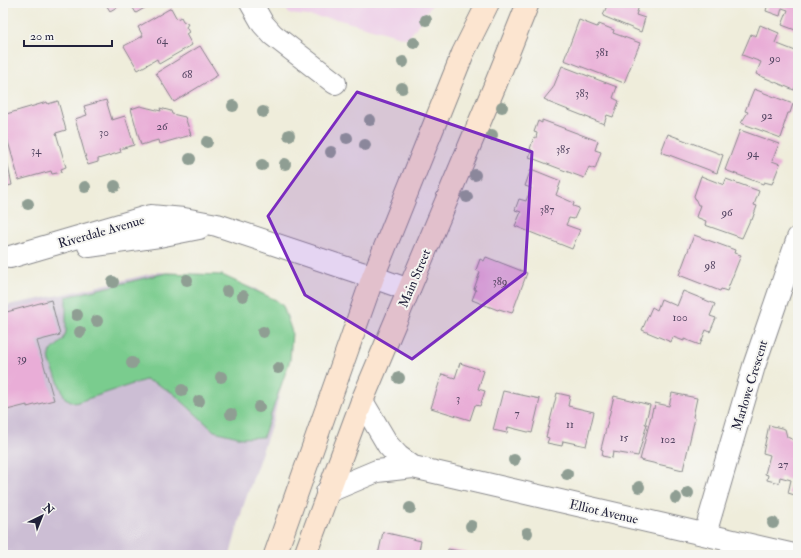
<svg xmlns="http://www.w3.org/2000/svg" width="801" height="558" viewBox="0 0 801 558" font-family="'IM FELL Double Pica',serif">
  <style>
    .built { fill: #eed0e8 }
    .industrial { fill: #ccbed4 }
    .green { fill: #7acc8e; stroke: #4e7764 }
    .building { fill: #e9add7 }
    .lines { fill: none; stroke-linecap: round; stroke-linejoin: round }
    .minor-casing { stroke: #88888b; stroke-width: 24 }
    .tertiary-casing { stroke: #88888b; stroke-width: 24 }
    .secondary-casing { stroke: #88888b; stroke-width: 24 }
    .minor { stroke: #fff; stroke-width: 22 }
    .tertiary { stroke: #fff; stroke-width: 22 }
    .secondary { stroke: #fce5d0; stroke-width: 22 }
    .tree { fill: #8f9e93 }
    .marked { fill: #7b2cbf; fill-opacity: 0.2; stroke: #7b2cbf; stroke-width: 3; stroke-linejoin: round }
    .labels { text-anchor: middle; stroke-width: 4; stroke-linejoin: round; paint-order: stroke }
    .number-label { font-size: 11px; fill: #544562 }
    .street-label { font-size: 13px; fill: #22223b; stroke: #f6f6f2 }
  </style>
  <rect width="100%" height="100%" fill="#f6f6f2"/>
  <filter id="ink" filterUnits="userSpaceOnUse"><feTurbulence type="fractalNoise" baseFrequency=".025" numOctaves="2"/><feDisplacementMap in="SourceGraphic" scale="8" xChannelSelector="R" yChannelSelector="G"/><feConvolveMatrix kernelMatrix="1 2 1 2 8 2 1 2 1" color-interpolation-filters="sRGB"/></filter>
  <filter id="wash" filterUnits="userSpaceOnUse"><feTurbulence type="fractalNoise" baseFrequency=".012" numOctaves="4" result="noise"/><feDisplacementMap in="SourceGraphic" scale="16" xChannelSelector="R" yChannelSelector="G"/><feGaussianBlur stdDeviation="0.9" result="paint"/><feColorMatrix in="noise" values="0 0 0 0 0 0 0 0 0 0 0 0 0 0 0 0 0 1.4 0 .05"/><feComposite in="paint" operator="in"/></filter>
  <g filter="url(#wash)">
    <rect width="100%" height="100%" fill="#efeddb"/>
    <path class="built" d="M 283,3 L 433,3 L 408,39 L 336,19 L 289,14 Z"/>
    <path class="industrial" d="M 158,272 L 210,275 L 256,289 L 288,317 L 291,347 L 273,420 L 243,507 L 230,555 L 3,555 L 3,306 L 60,295 Z"/>
    <path class="green" d="M 166,273 L 222,275 L 276,300 L 283,306 L 292,332 L 290,360 L 263,437 L 242,438 L 214,431 L 173,393 L 155,383 L 145,380 L 75,403 L 65,398 L 50,362 L 49,353 L 63,340 L 66,332 L 66,297 Z"/>
    <g id="blocks">
      <path class="building" d="M 105,3 L 124,3 L 110,11 Z
        M 130,3 L 153,3 L 136,13 Z
        M 601,3 L 640,3 L 636,15 L 645,18 L 641,32 L 603,16 L 607,5 Z
        M 768,3 L 798,3 L 798,31 L 782,25 L 788,10 L 782,8 L 780,16 L 766,11 Z
        M 171,8 L 177,19 L 181,17 L 183,21 L 188,24 L 186,27 L 189,32 L 186,34 L 192,45 L 159,64 L 157,59 L 138,70 L 124,46 L 143,36 L 138,27 Z
        M 579,20 L 597,27 L 599,24 L 614,30 L 613,33 L 640,43 L 624,83 L 564,60 Z
        M 760,25 L 779,33 L 775,43 L 798,52 L 798,81 L 794,90 L 756,74 L 761,62 L 742,55 L 751,34 L 756,36 Z
        M 200,46 L 218,75 L 174,102 L 156,73 Z
        M 562,66 L 617,87 L 613,98 L 619,101 L 613,117 L 607,115 L 604,124 L 548,102 L 548,101 L 544,99 L 553,88 Z
        M 754,89 L 793,104 L 790,113 L 788,113 L 783,128 L 784,129 L 781,138 L 741,123 L 748,112 L 745,111 Z
        M 106,100 L 112,120 L 125,116 L 134,145 L 120,149 L 121,152 L 98,159 L 98,162 L 88,165 L 75,119 L 87,115 L 84,106 Z
        M 58,101 L 66,130 L 56,133 L 66,167 L 61,169 L 62,172 L 52,174 L 51,171 L 19,180 L 3,124 L 3,115 L 47,102 L 48,104 Z
        M 140,106 L 161,111 L 160,108 L 171,111 L 172,114 L 185,117 L 191,135 L 159,144 L 158,140 L 141,145 L 131,109 Z
        M 542,120 L 598,141 L 595,150 L 601,152 L 595,169 L 589,167 L 584,178 L 529,157 L 532,150 L 530,149 L 534,137 L 536,138 L 537,133 L 534,132 L 538,121 L 542,123 Z
        M 740,130 L 779,144 L 772,161 L 780,164 L 772,184 L 764,182 L 763,184 L 725,170 Z
        M 668,134 L 723,155 L 717,173 L 661,152 Z
        M 4,147 L 12,185 L 3,187 L 3,148 Z
        M 531,169 L 561,181 L 556,195 L 574,203 L 573,206 L 579,208 L 574,219 L 569,218 L 566,225 L 580,230 L 572,249 L 515,226 L 521,212 L 515,210 L 519,199 L 526,201 L 531,188 L 525,186 Z
        M 701,176 L 724,185 L 726,179 L 759,191 L 754,205 L 757,206 L 752,220 L 750,220 L 742,238 L 705,225 L 706,221 L 696,217 L 700,205 L 698,205 L 694,196 Z
        M 694,235 L 735,250 L 734,253 L 741,255 L 727,291 L 721,289 L 720,291 L 679,275 Z
        M 486,257 L 527,273 L 512,313 L 499,309 L 498,310 L 472,300 L 476,290 L 474,289 L 480,272 L 476,270 L 480,259 L 484,261 Z
        M 683,291 L 715,304 L 710,316 L 716,318 L 710,332 L 706,330 L 700,345 L 684,339 L 684,341 L 673,337 L 671,342 L 642,330 L 652,307 L 657,310 L 661,299 L 677,306 Z
        M 51,300 L 60,335 L 37,341 L 54,400 L 27,407 L 27,405 L 3,411 L 3,313 Z
        M 460,363 L 484,371 L 478,389 L 485,391 L 480,406 L 475,405 L 470,420 L 431,408 L 442,374 L 455,378 Z
        M 503,391 L 540,399 L 532,433 L 508,427 L 507,433 L 493,430 Z
        M 557,393 L 570,396 L 568,406 L 594,412 L 586,446 L 563,441 L 562,446 L 547,443 L 549,438 L 546,437 Z
        M 672,393 L 697,398 L 693,417 L 695,418 L 683,470 L 640,460 L 653,408 L 654,409 L 655,403 L 669,406 Z
        M 614,396 L 650,405 L 645,424 L 647,424 L 638,456 L 613,452 L 612,458 L 602,456 L 603,450 L 601,449 Z
        M 769,425 L 785,429 L 787,437 L 794,440 L 795,438 L 798,439 L 798,496 L 788,493 L 791,480 L 780,477 L 779,483 L 767,480 L 768,475 L 765,474 L 770,455 L 763,453 Z
        M 383,532 L 421,541 L 418,555 L 378,555 Z
        M 448,549 L 474,554 L 474,555 L 447,555 Z"/>
    </g>
  </g>
  <g filter="url(#ink)">
    <use href="#blocks" fill-opacity="0" stroke="#88888b" stroke-width="1"/>
    <g class="lines">
      <g class="minor-casing">
        <path id="minor" d="M 251,3 L 263,24 L 273,35 L 335,83
          M 362,401 L 388,445 L 398,456 L 413,467
          M 327,492 L 377,471 L 413,467 L 794,555
          M 705,534 L 754,366 L 798,238"/>
      </g>
      <g class="tertiary-casing">
        <path id="tertiary" d="M 89,246 L 159,236 L 199,228
          M 10,257 L 150,216 L 184,219 L 217,225 L 373,277 L 409,290"/>
      </g>
      <g class="secondary-casing">
        <path id="secondary" d="M 275,555 L 373,277 L 463,53 L 488,3
          M 305,555 L 362,401 L 496,83 L 528,3"/>
      </g>
      <use href="#minor" class="minor"/>
      <use href="#tertiary" class="tertiary"/>
      <use href="#secondary" class="secondary"/>
    </g>
    <g class="tree">
      <circle cx="426" cy="20" r="6"/>
      <circle cx="414" cy="43" r="6"/>
      <circle cx="403" cy="62" r="6"/>
      <circle cx="402" cy="88" r="6"/>
      <circle cx="233" cy="106" r="6"/>
      <circle cx="502" cy="107" r="6"/>
      <circle cx="263" cy="112" r="6"/>
      <circle cx="370" cy="120" r="6"/>
      <circle cx="289" cy="135" r="6"/>
      <circle cx="492" cy="135" r="6"/>
      <circle cx="347" cy="138" r="6"/>
      <circle cx="207" cy="142" r="6"/>
      <circle cx="365" cy="145" r="6"/>
      <circle cx="331" cy="152" r="6"/>
      <circle cx="190" cy="159" r="6"/>
      <circle cx="285" cy="164" r="6"/>
      <circle cx="262" cy="165" r="6"/>
      <circle cx="475" cy="175" r="6"/>
      <circle cx="115" cy="186" r="6"/>
      <circle cx="85" cy="187" r="6"/>
      <circle cx="467" cy="197" r="6"/>
      <circle cx="28" cy="204" r="6"/>
      <circle cx="187" cy="280" r="6"/>
      <circle cx="113" cy="282" r="6"/>
      <circle cx="227" cy="291" r="6"/>
      <circle cx="243" cy="296" r="6"/>
      <circle cx="77" cy="315" r="6"/>
      <circle cx="97" cy="321" r="6"/>
      <circle cx="80" cy="332" r="6"/>
      <circle cx="263" cy="332" r="6"/>
      <circle cx="132" cy="363" r="6"/>
      <circle cx="278" cy="368" r="6"/>
      <circle cx="221" cy="377" r="6"/>
      <circle cx="399" cy="378" r="6"/>
      <circle cx="182" cy="390" r="6"/>
      <circle cx="199" cy="401" r="6"/>
      <circle cx="259" cy="407" r="6"/>
      <circle cx="231" cy="414" r="6"/>
      <circle cx="514" cy="460" r="6"/>
      <circle cx="567" cy="474" r="6"/>
      <circle cx="639" cy="487" r="6"/>
      <circle cx="688" cy="493" r="6"/>
      <circle cx="676" cy="498" r="6"/>
      <circle cx="410" cy="508" r="6"/>
      <circle cx="773" cy="523" r="6"/>
      <circle cx="471" cy="526" r="6"/>
      <circle cx="527" cy="533" r="6"/>
    </g>
  </g>
  <path class="marked" d="M 357,92 L 532,152 L 525,273 L 412,359 L 305,295 L 268,216 Z"/>
  <g class="labels">
    <g class="number-label">
      <text x="162" y="44">64</text>
      <text x="602" y="56">381</text>
      <text x="775" y="62">90</text>
      <text x="187" y="78">68</text>
      <text x="582" y="97">383</text>
      <text x="767" y="119">92</text>
      <text x="162" y="130">26</text>
      <text x="104" y="136">30</text>
      <text x="563" y="153">385</text>
      <text x="36" y="154">34</text>
      <text x="753" y="157">94</text>
      <text x="547" y="213">387</text>
      <text x="727" y="216">96</text>
      <text x="710" y="269">98</text>
      <text x="500" y="285">389</text>
      <text x="680" y="321">100</text>
      <text x="22" y="362">39</text>
      <text x="458" y="402">3</text>
      <text x="517" y="417">7</text>
      <text x="570" y="428">11</text>
      <text x="624" y="441">15</text>
      <text x="668" y="443">102</text>
      <text x="783" y="468">27</text>
    </g>
    <g class="street-label">
      <text transform="translate(101 231) rotate(-16)" y="5">Riverdale Avenue</text>
      <text transform="translate(414 278) rotate(-67)" y="5">Main Street</text>
      <text transform="translate(749 385) rotate(-73)" y="5">Marlowe Crescent</text>
      <text transform="translate(604 511) rotate(13)" y="5">Elliot Avenue</text>
    </g>
  </g>
  <rect width="801" height="558" fill="none" stroke="#f6f6f2" stroke-width="16"/>
  <g transform="translate(42 516) rotate(43)" stroke="#f6f6f2" stroke-width="3" paint-order="stroke">
  <path d="M0-3L7 15L0 10L-7 15Z" fill="#22223b"/>
  <text y="-6" font-size="11" font-weight="bold" text-anchor="middle" fill="#22223b">N</text>
  </g>
  <path d="M24 40v6h88v-6" fill="none" stroke="#22223b" stroke-width="2"/>
  <text x="30" y="40" font-size="12" fill="#22223b" stroke="#f6f6f2" stroke-width="3" paint-order="stroke">20 m</text>
</svg>
